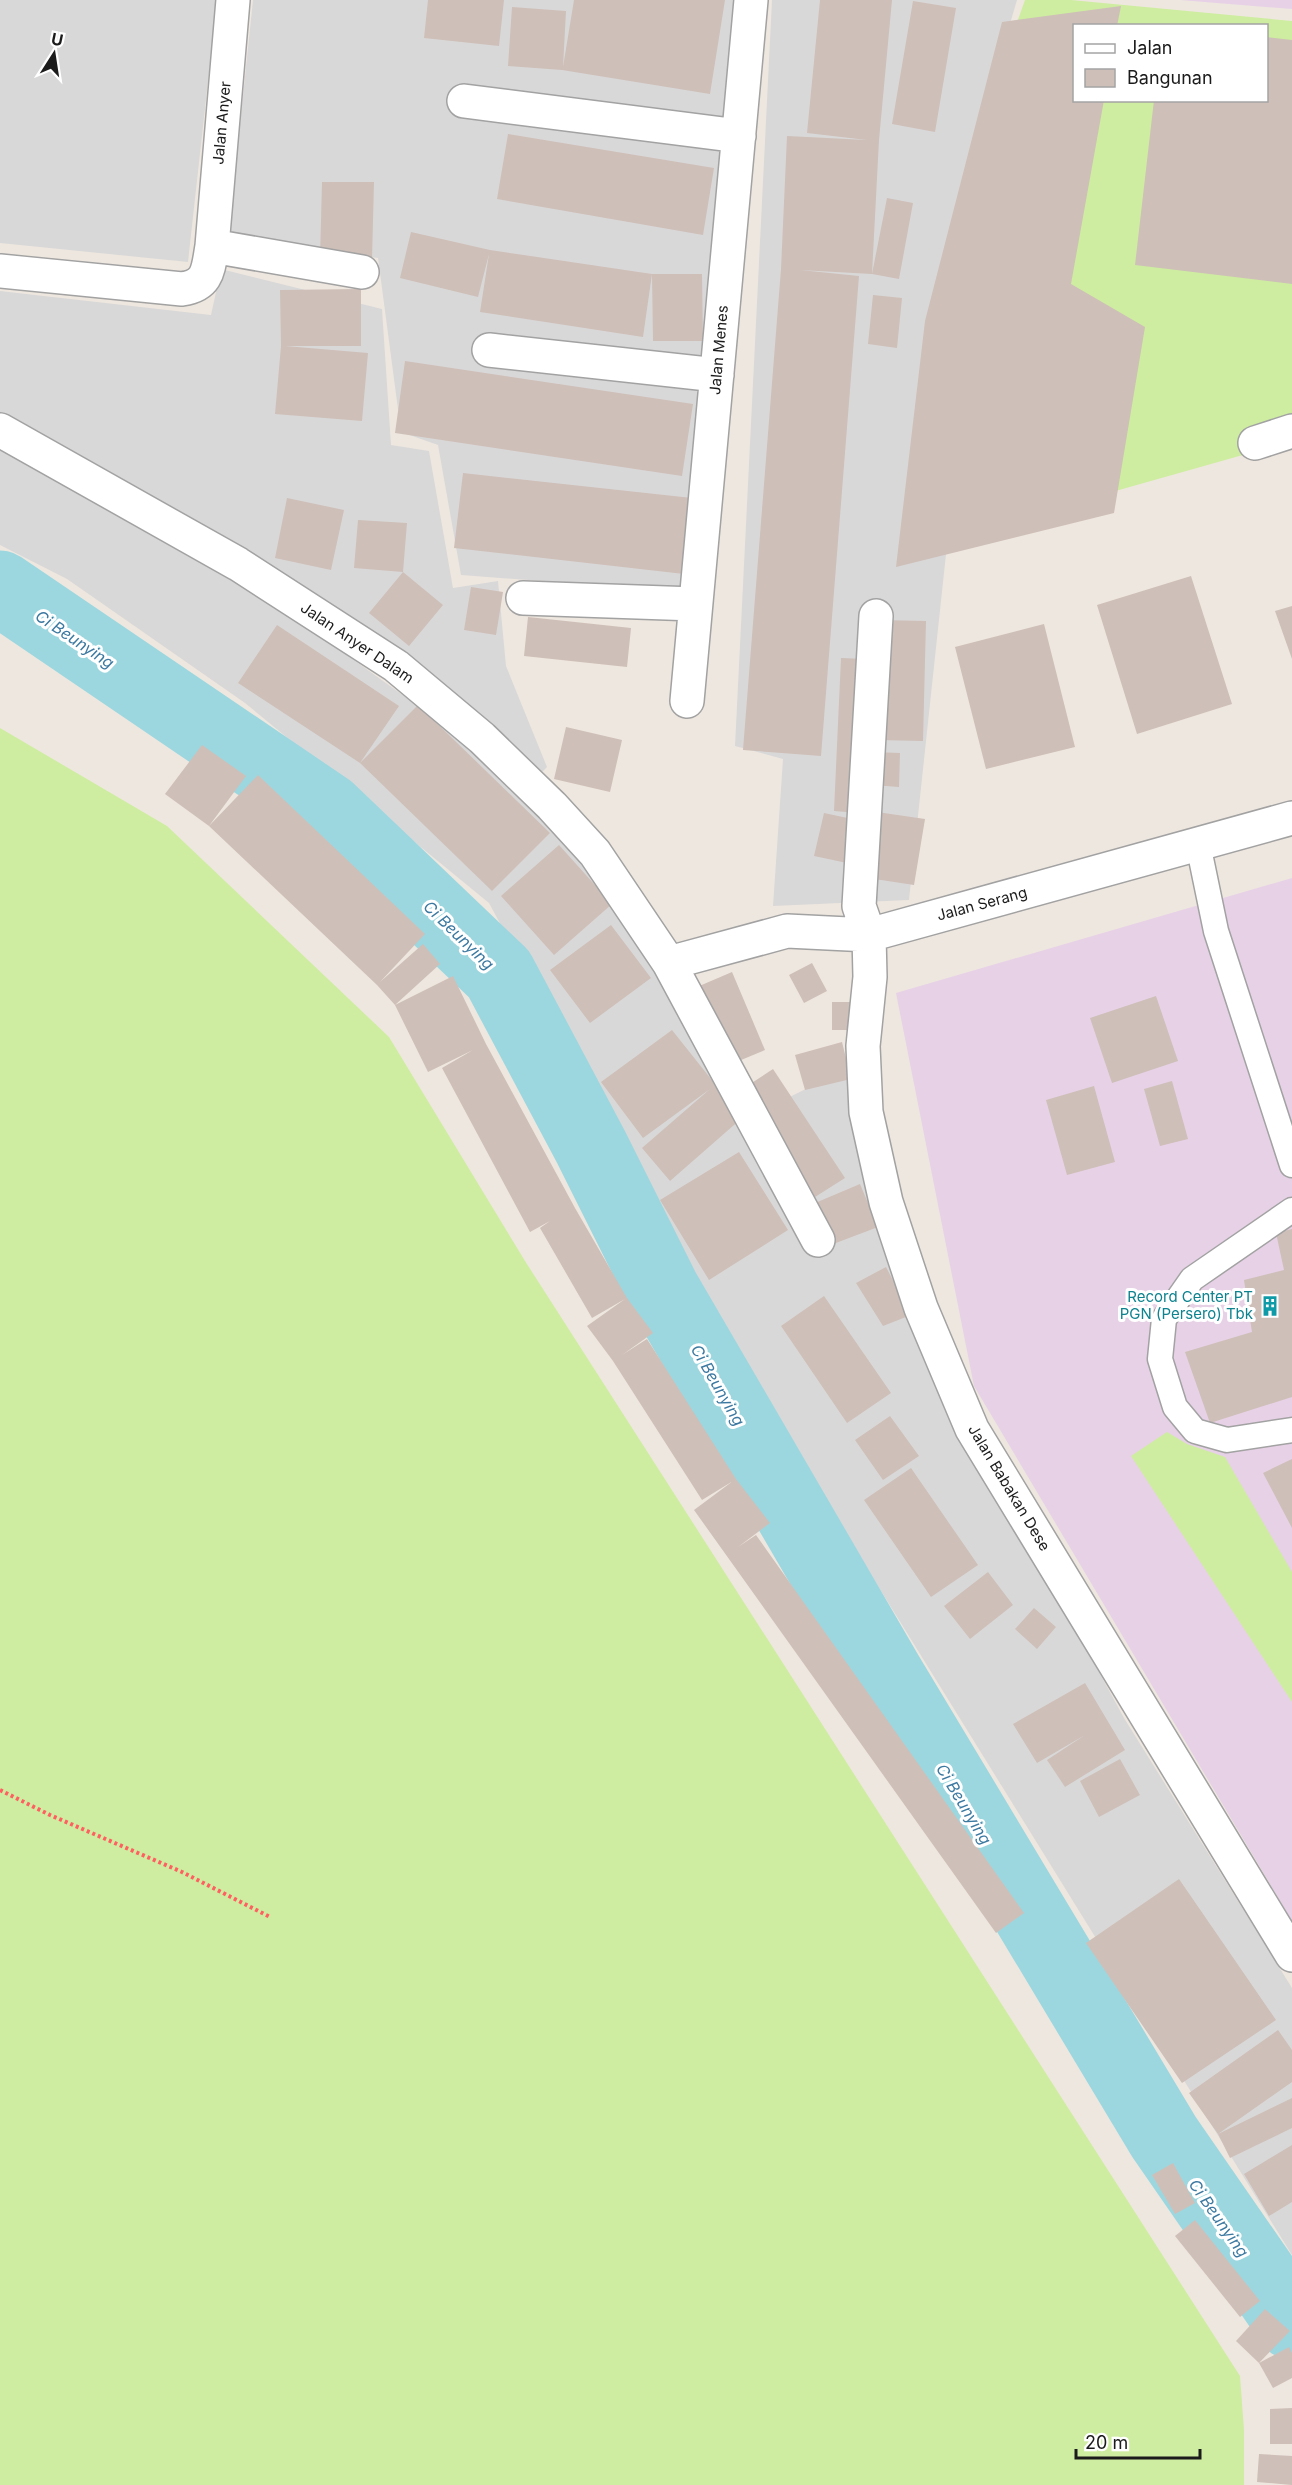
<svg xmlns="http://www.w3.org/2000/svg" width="1292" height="2485" viewBox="0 0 1292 2485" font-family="Inter,sans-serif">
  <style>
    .residential { fill: #d9d8d8 }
    .industrial { fill: #e7d1e6 }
    .grass { fill: #ceeda0; fill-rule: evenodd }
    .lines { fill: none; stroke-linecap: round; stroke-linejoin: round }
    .river { stroke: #9cd7e0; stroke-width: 75 }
    .building { fill: #cebfb8 }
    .lane-casing { stroke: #a2a2a2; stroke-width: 27 }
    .street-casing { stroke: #a2a2a2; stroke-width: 36 }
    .path { stroke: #ff5f60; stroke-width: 4; stroke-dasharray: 3 3; stroke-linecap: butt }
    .lane { stroke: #fff; stroke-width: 24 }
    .street { stroke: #fff; stroke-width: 33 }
    .labels { text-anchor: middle; stroke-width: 6; stroke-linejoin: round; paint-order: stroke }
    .street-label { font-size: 15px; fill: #1b1b1b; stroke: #fff }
    .culture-label { font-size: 15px; fill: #0d838f; stroke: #fff; text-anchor: end }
    .water-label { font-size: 16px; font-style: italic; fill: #3c79a1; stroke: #fff }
  </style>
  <rect width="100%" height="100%" fill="#eee7df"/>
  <path class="residential" d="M 0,0 L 217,0 L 188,262 L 0,243 Z
    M 253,0 L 740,0 L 685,592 L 461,575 L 438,445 L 401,432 L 378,258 L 228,239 Z
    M 772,0 L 1017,0 L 979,129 L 947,545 L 909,900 L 773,906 L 783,759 L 735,746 Z
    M 221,269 L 382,309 L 391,445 L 429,451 L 453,588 L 498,581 L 506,666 L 547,767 L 532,782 L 447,695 L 0,425 L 0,291 L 211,315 Z
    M 0,446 L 217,562 L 418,706 L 563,828 L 629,920 L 736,1124 L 855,1064 L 951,1399 L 1124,1718 L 1292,1988 L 1292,2255 L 808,1473 L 589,1089 L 489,903 L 245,703 L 67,579 L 0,545 Z"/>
  <path class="industrial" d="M 1180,0 L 1292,0 L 1292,9 Z
    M 1292,878 L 1292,1921 L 974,1386 L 896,993 Z"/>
  <path class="grass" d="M 1025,0 L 1071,0 L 1292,21 L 1292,441 L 960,535 L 979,129 ZM 1074,26 L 1266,26 L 1266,100 L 1074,100 Z
    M 0,728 L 167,826 L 389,1037 L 525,1261 L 1240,2376 L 1244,2430 L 1244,2485 L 0,2485 Z
    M 1167,1432 L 1187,1444 L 1225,1457 L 1292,1572 L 1292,1702 L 1131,1456 Z"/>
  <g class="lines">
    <path class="river" d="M 0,588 L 327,810 L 499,974 L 591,1147 L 662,1289 L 886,1674 L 1164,2137 L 1292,2322"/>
  </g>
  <path class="building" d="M 428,0 L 504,0 L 499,46 L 424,38 Z
    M 574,0 L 725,0 L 710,94 L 562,70 L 508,66 L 512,7 L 566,11 L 563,67 Z
    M 820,0 L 892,0 L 879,140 L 872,274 L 887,198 L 913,203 L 899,279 L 872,274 L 800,270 L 859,276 L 821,756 L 743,750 L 781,269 L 787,136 L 867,140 L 807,133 Z
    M 913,1 L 956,8 L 935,132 L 892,124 Z
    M 1121,6 L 1117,26 L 1074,26 L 1074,100 L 1104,100 L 1071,284 L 1145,327 L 1114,513 L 896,567 L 925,321 L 1002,22 Z
    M 1266,37 L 1292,40 L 1292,284 L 1135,265 L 1154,100 L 1266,100 Z
    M 508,134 L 714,168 L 703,235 L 497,199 Z
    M 322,182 L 374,182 L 372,260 L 320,259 Z
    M 411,232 L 490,250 L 652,274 L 643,337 L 480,312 L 489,254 L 478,297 L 400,278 Z
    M 652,274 L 702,274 L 703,341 L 653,341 Z
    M 361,289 L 361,346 L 285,346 L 368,353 L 362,421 L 275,414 L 281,346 L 280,290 Z
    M 873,295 L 902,298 L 897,348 L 868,344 Z
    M 405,361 L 693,404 L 682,476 L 395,433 Z
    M 463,473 L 692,498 L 684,574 L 454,548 Z
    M 287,498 L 344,510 L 331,570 L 275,558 Z
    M 358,520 L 407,523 L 403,572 L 354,568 Z
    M 403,572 L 443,605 L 409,646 L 369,613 Z
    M 1191,576 L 1232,704 L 1137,734 L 1097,605 Z
    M 471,587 L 503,592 L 496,635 L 464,630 Z
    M 1292,606 L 1292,659 L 1275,611 Z
    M 528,617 L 631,628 L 627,667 L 524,656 Z
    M 880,620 L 926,621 L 923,741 L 877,740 Z
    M 1044,624 L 1075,747 L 986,769 L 955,647 Z
    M 277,625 L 399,706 L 360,763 L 238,683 Z
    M 841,658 L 866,659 L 859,813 L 834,811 Z
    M 418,705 L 550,833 L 492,891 L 360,763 Z
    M 566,727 L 622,740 L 610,792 L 554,779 Z
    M 202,745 L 246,776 L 209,826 L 165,794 Z
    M 874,752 L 900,753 L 899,787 L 873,785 Z
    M 258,775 L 425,934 L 380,982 L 423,944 L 440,964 L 395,1005 L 377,985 L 209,826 Z
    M 877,812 L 925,819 L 914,885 L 868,878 Z
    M 824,813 L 857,820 L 847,863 L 814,856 Z
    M 559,845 L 612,904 L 554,955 L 501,896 Z
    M 611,925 L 651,978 L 590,1023 L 550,970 Z
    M 812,963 L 827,991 L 804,1003 L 789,975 Z
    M 732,972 L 765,1050 L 729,1065 L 697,987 Z
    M 453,976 L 486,1044 L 575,1208 L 627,1298 L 653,1333 L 622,1355 L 647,1339 L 736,1479 L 770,1523 L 738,1547 L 756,1535 L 1024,1913 L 996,1933 L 694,1510 L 733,1481 L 702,1500 L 613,1361 L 587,1326 L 625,1299 L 592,1318 L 540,1228 L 550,1221 L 530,1232 L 442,1068 L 473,1050 L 428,1072 L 395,1005 Z
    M 1156,996 L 1178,1061 L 1112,1083 L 1090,1018 Z
    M 832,1002 L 856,1002 L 856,1030 L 832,1030 Z
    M 672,1030 L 742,1118 L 670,1181 L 642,1148 L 710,1089 L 643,1138 L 601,1082 Z
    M 842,1042 L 851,1079 L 805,1090 L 795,1055 Z
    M 773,1069 L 845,1178 L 815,1197 L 744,1088 Z
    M 1172,1081 L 1188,1139 L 1160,1146 L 1144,1089 Z
    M 1094,1086 L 1115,1162 L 1067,1175 L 1046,1100 Z
    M 739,1152 L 788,1230 L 709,1280 L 660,1200 Z
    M 860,1184 L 878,1227 L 828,1246 L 808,1206 Z
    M 1292,1229 L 1292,1397 L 1210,1423 L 1185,1352 L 1252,1332 L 1244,1280 L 1284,1270 L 1276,1233 Z
    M 886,1267 L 911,1315 L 883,1326 L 856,1283 Z
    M 824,1296 L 891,1393 L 847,1423 L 781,1326 Z
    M 890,1416 L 919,1456 L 883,1480 L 855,1440 Z
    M 1292,1459 L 1292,1528 L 1263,1473 Z
    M 911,1468 L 978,1565 L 931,1597 L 864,1500 Z
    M 988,1572 L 1013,1605 L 970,1639 L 944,1606 Z
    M 1034,1608 L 1056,1627 L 1037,1649 L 1015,1629 Z
    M 1085,1683 L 1125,1750 L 1065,1787 L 1047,1760 L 1085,1735 L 1037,1763 L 1013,1724 Z
    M 1120,1759 L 1140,1795 L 1099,1817 L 1080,1781 Z
    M 1179,1879 L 1276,2020 L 1182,2083 L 1086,1943 Z
    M 1278,2030 L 1292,2050 L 1292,2082 L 1218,2134 L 1189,2093 Z
    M 1292,2098 L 1292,2128 L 1230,2158 L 1218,2134 Z
    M 1292,2145 L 1292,2202 L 1269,2216 L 1244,2174 Z
    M 1173,2163 L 1195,2203 L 1175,2214 L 1152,2175 Z
    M 1195,2220 L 1260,2301 L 1240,2317 L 1175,2236 Z
    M 1265,2309 L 1290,2331 L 1259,2363 L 1236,2341 Z
    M 1289,2347 L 1292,2353 L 1292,2378 L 1273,2388 L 1259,2363 Z
    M 1292,2408 L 1292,2444 L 1270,2444 L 1270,2409 Z
    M 1259,2454 L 1292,2456 L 1292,2485 L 1257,2482 Z"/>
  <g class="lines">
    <g class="lane-casing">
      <path id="lane" d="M 1198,844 L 1216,931 L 1292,1165
        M 1292,1210 L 1192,1279 L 1164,1319 L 1160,1359 L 1175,1407 L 1195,1431 L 1227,1440 L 1292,1430"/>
    </g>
    <g class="street-casing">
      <path id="street" d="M 464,101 L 739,136
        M 212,246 L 362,272
        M 0,271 L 182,289 C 209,285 208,269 212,246 L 233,0
        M 489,350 L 717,375
        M 0,430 L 238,564 L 396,666 L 482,738 L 552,806 L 595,853 L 669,963 L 818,1240
        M 1255,443 L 1292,431
        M 523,598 L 695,604
        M 876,616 L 859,906 L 869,935 L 870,977 L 863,1046 L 866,1112 L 886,1202 L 921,1308 L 972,1429 L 1292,1955
        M 687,701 L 751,0
        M 669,963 L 787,931 L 869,935 L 1292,818"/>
    </g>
    <path class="path" d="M 0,1790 L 50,1815 L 182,1872 L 270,1917"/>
    <use href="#lane" class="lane"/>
    <use href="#street" class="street"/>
  </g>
  <defs>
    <g id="building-bare" transform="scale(1.62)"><path d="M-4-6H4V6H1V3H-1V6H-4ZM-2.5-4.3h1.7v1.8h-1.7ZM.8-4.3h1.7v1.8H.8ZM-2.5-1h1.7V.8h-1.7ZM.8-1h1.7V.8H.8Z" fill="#0f9aa8" stroke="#fff" stroke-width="2.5" paint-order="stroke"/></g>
  </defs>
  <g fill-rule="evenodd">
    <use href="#building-bare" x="1270" y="1306"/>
  </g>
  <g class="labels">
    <g class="street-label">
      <text transform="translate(222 123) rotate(-85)" y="5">Jalan Anyer</text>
      <text transform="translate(719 350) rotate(-85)" y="5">Jalan Menes</text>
      <text transform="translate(357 643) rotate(34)" y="5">Jalan Anyer Dalam</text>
      <text transform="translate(982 904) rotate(-15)" y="5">Jalan Serang</text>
      <text transform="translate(1009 1488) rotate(59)" y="5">Jalan Babakan Dese</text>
    </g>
    <g class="culture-label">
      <text x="1253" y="1302">Record Center PT<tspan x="1253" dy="17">PGN (Persero) Tbk</tspan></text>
    </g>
    <g class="water-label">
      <text transform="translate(75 639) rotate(34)" y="6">Ci Beunying</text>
      <text transform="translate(459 935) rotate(44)" y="6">Ci Beunying</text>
      <text transform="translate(718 1385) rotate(60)" y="6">Ci Beunying</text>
      <text transform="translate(964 1804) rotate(59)" y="6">Ci Beunying</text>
      <text transform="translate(1219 2218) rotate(55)" y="6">Ci Beunying</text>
    </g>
  </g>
  <rect x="1073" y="24" width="195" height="78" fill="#ffffff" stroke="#a4a4a4" stroke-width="1.5"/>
  <rect x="1085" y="44" width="30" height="9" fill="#ffffff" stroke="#a4a4a4" stroke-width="1.5"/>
  <text x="1127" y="54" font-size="18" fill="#1b1b1b">Jalan</text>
  <rect x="1085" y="69" width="30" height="18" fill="#cebfb8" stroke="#a4a4a4" stroke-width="1.5"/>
  <text x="1127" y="84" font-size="18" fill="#1b1b1b">Bangunan</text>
  <g transform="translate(54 54) rotate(12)" stroke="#ffffff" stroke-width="4.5" paint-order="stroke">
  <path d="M0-4.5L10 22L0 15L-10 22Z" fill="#1b1b1b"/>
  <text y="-9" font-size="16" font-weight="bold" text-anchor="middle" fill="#1b1b1b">U</text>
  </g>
  <path d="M1076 2449v9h124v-9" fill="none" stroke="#1b1b1b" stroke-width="3"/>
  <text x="1085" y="2449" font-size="18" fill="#1b1b1b" stroke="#ffffff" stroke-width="4.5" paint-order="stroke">20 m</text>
</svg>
